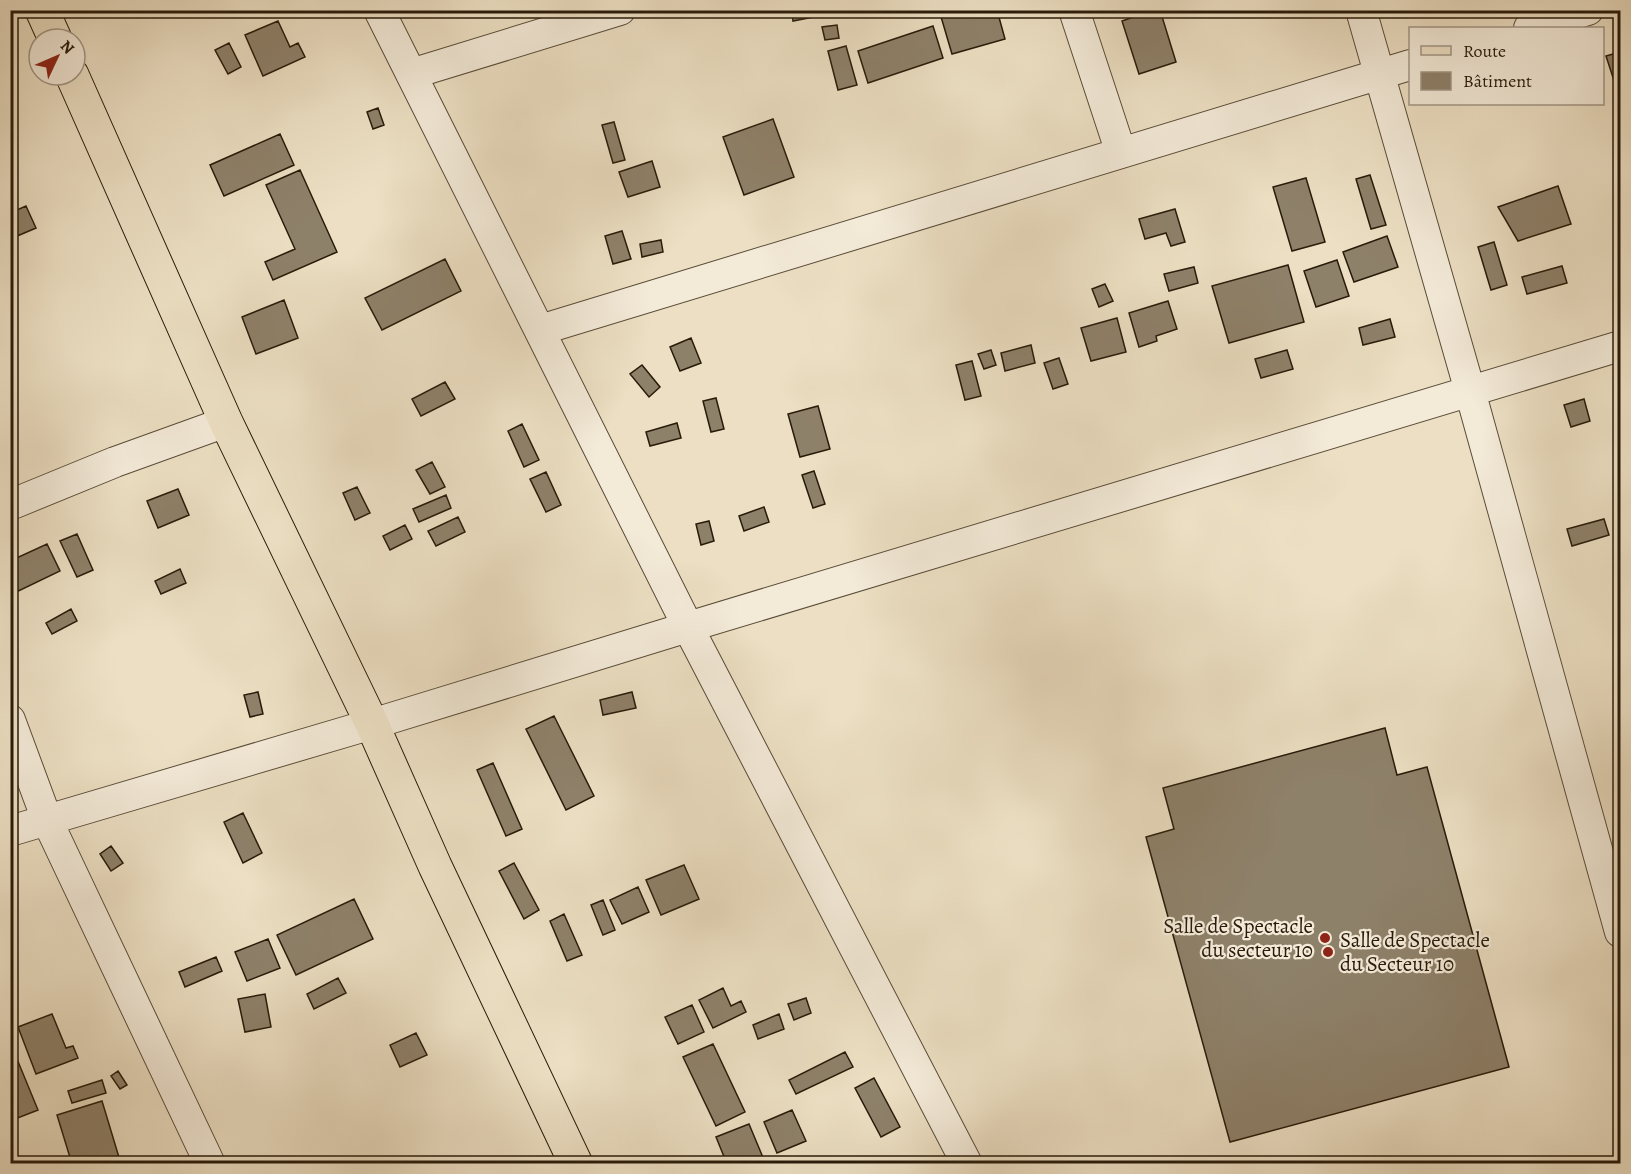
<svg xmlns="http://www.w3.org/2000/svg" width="1631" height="1174" viewBox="0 0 1631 1174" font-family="Alegreya,serif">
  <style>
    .building { fill: #8e816a; stroke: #281b0a; stroke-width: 1.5 }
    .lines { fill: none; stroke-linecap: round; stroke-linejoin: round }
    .street-casing { stroke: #594c38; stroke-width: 32 }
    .primary-casing { stroke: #281b0a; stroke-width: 35 }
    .street { stroke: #f3ead8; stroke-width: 30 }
    .primary { stroke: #ecdfc3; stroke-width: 33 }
    .poi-dot { fill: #8f2418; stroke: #f3ead8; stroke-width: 2 }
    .labels { text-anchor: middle; stroke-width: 4.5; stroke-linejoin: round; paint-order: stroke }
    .poi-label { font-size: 21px; fill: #281b0a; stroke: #f3ead8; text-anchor: end }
  </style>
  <rect width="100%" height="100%" fill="#ecdfc3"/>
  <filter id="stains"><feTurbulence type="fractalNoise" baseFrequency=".00333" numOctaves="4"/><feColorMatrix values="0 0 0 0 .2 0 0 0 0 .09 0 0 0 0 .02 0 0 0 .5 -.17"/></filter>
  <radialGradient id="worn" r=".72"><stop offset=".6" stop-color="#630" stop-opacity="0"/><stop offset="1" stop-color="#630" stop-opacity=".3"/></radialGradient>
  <path class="building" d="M 792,10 L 823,10 L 824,15 L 793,21 Z
    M 939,10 L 997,10 L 1005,39 L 952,54 Z
    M 1154,10 L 1160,10 L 1176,62 L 1139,74 L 1122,21 Z
    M 278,21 L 290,47 L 298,43 L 305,57 L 263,76 L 245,35 Z
    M 837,25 L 839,38 L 825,40 L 822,27 Z
    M 933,26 L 943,58 L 868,83 L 858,51 Z
    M 229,43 L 241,67 L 228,74 L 215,50 Z
    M 846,46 L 857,85 L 838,90 L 828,51 Z
    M 1620,52 L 1620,92 L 1618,93 L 1606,56 Z
    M 378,108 L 384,125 L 373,129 L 367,112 Z
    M 773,119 L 794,177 L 744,195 L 723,137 Z
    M 614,122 L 625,160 L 613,163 L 602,125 Z
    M 280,134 L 294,165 L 224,196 L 210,165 Z
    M 652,161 L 660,187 L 628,197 L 619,172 Z
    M 300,170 L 337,252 L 273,280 L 265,262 L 295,249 L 266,185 Z
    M 1370,175 L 1386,225 L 1371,229 L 1356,179 Z
    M 1306,178 L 1325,242 L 1292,251 L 1273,187 Z
    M 1558,186 L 1571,224 L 1518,241 L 1498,207 Z
    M 26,206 L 36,228 L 10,239 L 10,213 Z
    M 1175,209 L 1185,242 L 1171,246 L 1166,233 L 1145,239 L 1139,219 Z
    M 622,231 L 631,259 L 613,264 L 605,236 Z
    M 1387,236 L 1398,267 L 1354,282 L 1343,252 Z
    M 661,240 L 663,252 L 642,257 L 640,244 Z
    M 1494,242 L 1507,285 L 1491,290 L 1478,247 Z
    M 445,259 L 461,291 L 382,330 L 365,298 Z
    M 1337,260 L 1349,296 L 1316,307 L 1304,271 Z
    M 1288,265 L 1304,322 L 1229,343 L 1212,286 Z
    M 1562,266 L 1567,283 L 1527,294 L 1522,277 Z
    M 1194,267 L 1198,283 L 1169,291 L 1164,274 Z
    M 1105,284 L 1113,301 L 1099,307 L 1092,289 Z
    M 284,300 L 298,338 L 256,354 L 242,317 Z
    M 1168,301 L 1177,329 L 1156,336 L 1157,341 L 1139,347 L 1129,313 Z
    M 1117,318 L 1126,352 L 1091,361 L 1081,328 Z
    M 1390,319 L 1395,337 L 1363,345 L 1359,328 Z
    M 691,338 L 701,363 L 680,371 L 670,347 Z
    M 1031,345 L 1035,363 L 1005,371 L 1001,353 Z
    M 991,350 L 996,365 L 984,369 L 978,354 Z
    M 1287,350 L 1293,369 L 1261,378 L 1255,359 Z
    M 1059,358 L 1068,384 L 1053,389 L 1044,363 Z
    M 972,361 L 981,396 L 965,400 L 956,365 Z
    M 642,365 L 660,387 L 649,397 L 630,374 Z
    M 445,382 L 455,399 L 421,416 L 412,399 Z
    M 716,398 L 724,429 L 711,432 L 703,401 Z
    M 1584,399 L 1590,421 L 1571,427 L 1564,405 Z
    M 818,406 L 830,449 L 800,457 L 788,414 Z
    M 677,423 L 681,438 L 650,446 L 646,432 Z
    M 522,424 L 539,460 L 524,467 L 508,431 Z
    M 432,462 L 445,487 L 430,494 L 416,470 Z
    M 814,471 L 825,504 L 813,508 L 802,475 Z
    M 546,472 L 561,505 L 546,512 L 530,479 Z
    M 357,487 L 370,513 L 355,520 L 343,493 Z
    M 178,489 L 189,515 L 158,528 L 147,501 Z
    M 446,495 L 451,508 L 419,522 L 413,509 Z
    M 764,507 L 769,522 L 744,531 L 739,516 Z
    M 458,517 L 465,532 L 436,546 L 428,531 Z
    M 1604,519 L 1609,535 L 1572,546 L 1567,529 Z
    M 709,521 L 714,541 L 701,545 L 696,524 Z
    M 405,525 L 412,539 L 390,550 L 383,536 Z
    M 77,534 L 93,570 L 77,577 L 60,541 Z
    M 47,544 L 60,571 L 10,595 L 10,561 Z
    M 180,569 L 186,583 L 161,594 L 155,581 Z
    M 71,609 L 77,621 L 52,634 L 46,623 Z
    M 258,692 L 263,714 L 250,717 L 244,695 Z
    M 632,692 L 636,708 L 603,715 L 600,700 Z
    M 554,716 L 594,796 L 566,810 L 526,729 Z
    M 1385,728 L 1397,775 L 1427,767 L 1509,1067 L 1230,1142 L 1146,837 L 1174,829 L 1163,788 Z
    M 493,763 L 522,829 L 506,836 L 477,770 Z
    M 243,813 L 262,853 L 243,863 L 224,822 Z
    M 111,846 L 123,863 L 111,871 L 100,854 Z
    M 514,863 L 539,910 L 524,919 L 499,871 Z
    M 684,865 L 699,899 L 661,915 L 646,880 Z
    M 638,887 L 649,912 L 622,924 L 610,900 Z
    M 354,899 L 373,939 L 296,975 L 277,935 Z
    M 603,900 L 615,930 L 603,935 L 591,905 Z
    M 564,914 L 582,955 L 567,961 L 550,921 Z
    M 268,939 L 280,968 L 247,981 L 235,952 Z
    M 216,957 L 222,971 L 185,987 L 179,972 Z
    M 338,978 L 346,993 L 314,1009 L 307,994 Z
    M 723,988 L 731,1006 L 741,1001 L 746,1012 L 713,1028 L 699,1000 Z
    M 265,994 L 271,1027 L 245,1032 L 238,999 Z
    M 806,998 L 811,1013 L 794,1020 L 788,1004 Z
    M 692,1005 L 704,1032 L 678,1044 L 665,1017 Z
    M 52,1014 L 66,1048 L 73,1046 L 78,1058 L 36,1074 L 18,1027 Z
    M 779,1014 L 784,1029 L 758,1039 L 753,1025 Z
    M 416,1033 L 427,1055 L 400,1067 L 390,1045 Z
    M 10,1042 L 38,1110 L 10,1121 Z
    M 713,1044 L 745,1112 L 716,1126 L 683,1057 Z
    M 845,1052 L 853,1067 L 796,1094 L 789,1080 Z
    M 118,1071 L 127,1085 L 120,1089 L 111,1076 Z
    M 874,1078 L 900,1127 L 881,1137 L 855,1088 Z
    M 102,1080 L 106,1093 L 72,1103 L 68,1091 Z
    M 102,1101 L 121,1164 L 72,1164 L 57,1115 Z
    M 792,1110 L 806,1141 L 777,1153 L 764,1122 Z
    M 749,1124 L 764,1160 L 756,1164 L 727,1164 L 716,1137 Z"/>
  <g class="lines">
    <g class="street-casing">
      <path id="street" d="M 379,10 L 688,627 L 967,1164
        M 1074,10 L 1121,153
        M 1361,10 L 1470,391 L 1620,932
        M 1529,28 L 1588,10
        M 411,74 L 620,10
        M 540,330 L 1410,65
        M 10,505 L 115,462 L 226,422
        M 10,720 L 47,820 L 210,1164
        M 10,831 L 372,724 L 688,627 L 1620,346"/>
    </g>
    <g class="primary-casing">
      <path id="primary" d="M 42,10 L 55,39
        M 72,75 L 226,422 L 372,724 L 435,866 L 576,1164"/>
    </g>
    <use href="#street" class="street"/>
    <use href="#primary" class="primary"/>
  </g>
  <g class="poi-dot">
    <circle cx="1325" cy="938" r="6"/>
    <circle cx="1328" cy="952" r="6"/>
  </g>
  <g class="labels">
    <g class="poi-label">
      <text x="1313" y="933">Salle de Spectacle<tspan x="1313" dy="24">du secteur 10</tspan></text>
      <text x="1340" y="947" text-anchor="start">Salle de Spectacle<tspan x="1340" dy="24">du Secteur 10</tspan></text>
    </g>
  </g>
  <rect width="1631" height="1174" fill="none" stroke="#ecdfc3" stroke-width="36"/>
  <rect x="12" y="12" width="1607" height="1150" fill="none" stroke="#281b0a" stroke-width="3"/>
  <rect x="18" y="18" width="1595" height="1138" fill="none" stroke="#281b0a" stroke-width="1.5"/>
  <rect x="1409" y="27" width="195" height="78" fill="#f3ead8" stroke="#a29786" stroke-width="1.5"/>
  <rect x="1421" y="46" width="30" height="9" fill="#ecdfc3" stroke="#a29786" stroke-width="1.5"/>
  <text x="1463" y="57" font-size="18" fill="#281b0a">Route</text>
  <rect x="1421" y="72" width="30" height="18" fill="#8e816a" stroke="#a29786" stroke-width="1.5"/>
  <text x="1463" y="87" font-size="18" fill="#281b0a">Bâtiment</text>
  <g transform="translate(57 57) rotate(46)"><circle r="28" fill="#f3ead8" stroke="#a29786" stroke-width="1.5"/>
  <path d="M0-4.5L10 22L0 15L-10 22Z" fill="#8f2418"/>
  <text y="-9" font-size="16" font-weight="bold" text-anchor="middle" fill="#281b0a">N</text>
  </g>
  <rect width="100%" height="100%" filter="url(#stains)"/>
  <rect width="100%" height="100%" fill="url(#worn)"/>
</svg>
